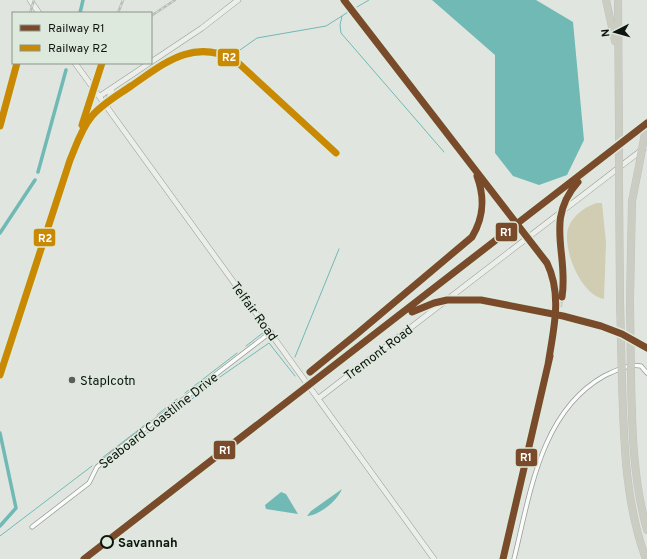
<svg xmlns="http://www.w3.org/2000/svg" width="647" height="559" viewBox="0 0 647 559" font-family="Overpass,sans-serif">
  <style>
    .green { fill: #d1cdb3 }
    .water { fill: #70b9b5 }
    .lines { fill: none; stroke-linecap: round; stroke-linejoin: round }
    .stream { stroke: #70b9b5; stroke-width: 1 }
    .canal { stroke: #70b9b5; stroke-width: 3.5 }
    .street-casing { stroke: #979c97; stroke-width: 5 }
    .secondary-casing { stroke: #979c97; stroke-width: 6 }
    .highway-casing { stroke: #c0c3c0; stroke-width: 8 }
    .street { stroke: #fafbfa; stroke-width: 3.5 }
    .secondary { stroke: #eceee9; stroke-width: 5 }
    .highway { stroke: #cbcdc2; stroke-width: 7 }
    .rail-casing { stroke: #babbba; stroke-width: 2.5 }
    .rail { stroke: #dde9dc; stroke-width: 1; stroke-dasharray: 3; stroke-linecap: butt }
    .highway-bridge-casing { stroke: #c0c3c0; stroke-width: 8; stroke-linecap: butt }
    .highway-bridge { stroke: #cbcdc2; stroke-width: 7 }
    .rail-1-casing { stroke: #dde9dc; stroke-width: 10 }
    .rail-2-casing { stroke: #dde9dc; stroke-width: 10 }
    .rail-1 { stroke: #7a4b2a; stroke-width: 7 }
    .rail-2 { stroke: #c98903; stroke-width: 7 }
    .poi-dot { fill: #595e58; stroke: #dde9dc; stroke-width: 1.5 }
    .stop-dot { fill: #dde9dc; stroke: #101410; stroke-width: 2 }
    .labels { text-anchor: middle; stroke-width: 3; stroke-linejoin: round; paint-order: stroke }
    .street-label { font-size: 13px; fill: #101410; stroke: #dde9dc }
    .poi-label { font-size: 13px; fill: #101410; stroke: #dde9dc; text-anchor: start }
    .stop-label { font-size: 13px; font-weight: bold; fill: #101410; stroke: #dde9dc; text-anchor: start }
    .line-badge { stroke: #dde9dc; stroke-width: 1.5 }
    .badge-label { font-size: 11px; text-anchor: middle; font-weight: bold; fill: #fff }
  </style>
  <rect width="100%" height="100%" fill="#e0e6df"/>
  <path class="green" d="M 597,203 L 602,203 L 606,243 L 604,299 C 582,295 566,256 567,236 C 567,220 583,207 597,203 Z"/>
  <path class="water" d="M 432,0 L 536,0 L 573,22 L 584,140 L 567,175 L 539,185 L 513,176 L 495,153 L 495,55 Z
    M 342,489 C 337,501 320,515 307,516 L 311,511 Z
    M 281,492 L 286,494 L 298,514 L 266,509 L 265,505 Z"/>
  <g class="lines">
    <path class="stream" d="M 357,7 L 369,0
      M 348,12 L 342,16 L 340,25 L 341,33 L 444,152
      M 240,50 L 257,38 L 326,26 L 342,16
      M 246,346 L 264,332 L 256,320
      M 295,357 L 339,249
      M 220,377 L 269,343 L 295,376
      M 185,393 L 237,353
      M 157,415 L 177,399
      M 164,420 L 213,383
      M 147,433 L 156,427
      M 102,458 L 150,421
      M 0,536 L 92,466"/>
    <path class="canal" d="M 80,13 L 83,0
      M 38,172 L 66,70
      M 0,233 L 35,180
      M 0,433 L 16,508 L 0,526"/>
    <g class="street-casing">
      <path id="street" d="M 32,527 L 89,483 L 97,467 L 116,451 L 271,332
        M 514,559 C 530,495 540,412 604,376 C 617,370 627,364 641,366 L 647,373"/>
    </g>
    <g class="secondary-casing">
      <path id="secondary" d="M 30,0 L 39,13
        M 75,63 L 434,559
        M 100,96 L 202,28 L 238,0
        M 108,108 L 108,100 L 112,90
        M 319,398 L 647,146"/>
    </g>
    <g class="highway-casing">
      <path id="highway" d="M 606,0 L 615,41
        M 618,0 L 619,129
        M 619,183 L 620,299
        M 630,301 L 632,201 L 639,166
        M 631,377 C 632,429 633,480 647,530
        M 622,382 C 624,442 625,502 646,559"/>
    </g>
    <use href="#street" class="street"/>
    <use href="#secondary" class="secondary"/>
    <use href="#highway" class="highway"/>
    <g class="rail-casing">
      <path id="rail" d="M 344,0 L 547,263 C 563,296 553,331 548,365
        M 30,13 L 34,0
        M 118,13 L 123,0
        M 151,16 L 175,0
        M 0,126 L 17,63
        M 81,128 L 102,63
        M 601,162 L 647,126
        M 468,241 C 485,222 486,198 476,176
        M 561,306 C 562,294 564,283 563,272 C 561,242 554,214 574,188 C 582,176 595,167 606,158
        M 378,334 L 574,182
        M 310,372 L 358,333 L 410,289
        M 0,375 L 70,160 C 76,146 81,129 92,116 C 102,104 118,95 131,86 C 165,63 191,39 234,59 L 336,153
        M 88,559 L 374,338
        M 503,559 L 549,360"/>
    </g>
    <use href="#rail" class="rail"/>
    <g class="highway-bridge-casing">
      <path id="highway-bridge" d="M 619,129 L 619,183
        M 639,166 L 647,122
        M 620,299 L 622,382
        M 630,301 L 631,377"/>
    </g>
    <use href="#highway-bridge" class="highway-bridge"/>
    <g class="rail-1-casing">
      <path id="rail-1" d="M 344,0 L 547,263 C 563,296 553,331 548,365
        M 562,297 C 569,254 544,220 578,182
        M 412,312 L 434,303 L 447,300 L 481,300 L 563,316 L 601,326 L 622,334 L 647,348
        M 310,372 L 358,333 L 472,237 C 484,217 485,198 477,176
        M 84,559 L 647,123
        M 503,559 L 550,356"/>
    </g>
    <g class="rail-2-casing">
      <path id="rail-2" d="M 82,125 L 102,63
        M 0,126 L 17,63
        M 0,375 L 70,160 C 76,146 81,129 92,116 C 102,104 118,95 131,86 C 165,63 191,39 234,59 L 336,153"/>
    </g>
    <use href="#rail-1" class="rail-1"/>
    <use href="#rail-2" class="rail-2"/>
  </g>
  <circle class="poi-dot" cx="72" cy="380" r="4"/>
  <circle class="stop-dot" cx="107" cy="542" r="6"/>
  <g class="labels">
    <g class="street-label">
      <text transform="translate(255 311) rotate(54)" y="5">Telfair Road</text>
      <text transform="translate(378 352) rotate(-37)" y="5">Tremont Road</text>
      <text transform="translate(158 420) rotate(-38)" y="5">Seaboard Coastline Drive</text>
    </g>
    <g class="poi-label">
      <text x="80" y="385">Staplcotn</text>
    </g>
    <g class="stop-label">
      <text x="118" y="547">Savannah</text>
    </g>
  </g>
  <g class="line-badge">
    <rect x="217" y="48" width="23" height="19" rx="4" fill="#c98903"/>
    <rect x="495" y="222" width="23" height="20" rx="4" fill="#7a4b2a"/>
    <rect x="33" y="228" width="23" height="19" rx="4" fill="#c98903"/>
    <rect x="213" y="440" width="23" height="20" rx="4" fill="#7a4b2a"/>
    <rect x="515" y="448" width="23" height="19" rx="4" fill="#7a4b2a"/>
  </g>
  <g class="badge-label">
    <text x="229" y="61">R2</text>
    <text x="506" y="236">R1</text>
    <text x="45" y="242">R2</text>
    <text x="225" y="454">R1</text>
    <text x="526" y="461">R1</text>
  </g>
  <rect x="12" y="12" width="140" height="52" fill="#dde9dc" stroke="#8b948a"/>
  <rect x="20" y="25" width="20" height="6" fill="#7a4b2a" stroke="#8b948a"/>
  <text x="48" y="32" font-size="12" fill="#101410">Railway R1</text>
  <rect x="20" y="45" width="20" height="6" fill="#c98903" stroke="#8b948a"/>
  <text x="48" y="52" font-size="12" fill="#101410">Railway R2</text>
  <g transform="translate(615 32) rotate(264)" stroke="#dde9dc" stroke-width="3" paint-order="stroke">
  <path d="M0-3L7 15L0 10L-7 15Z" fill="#101410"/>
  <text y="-6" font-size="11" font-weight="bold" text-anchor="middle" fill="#101410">N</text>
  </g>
</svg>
